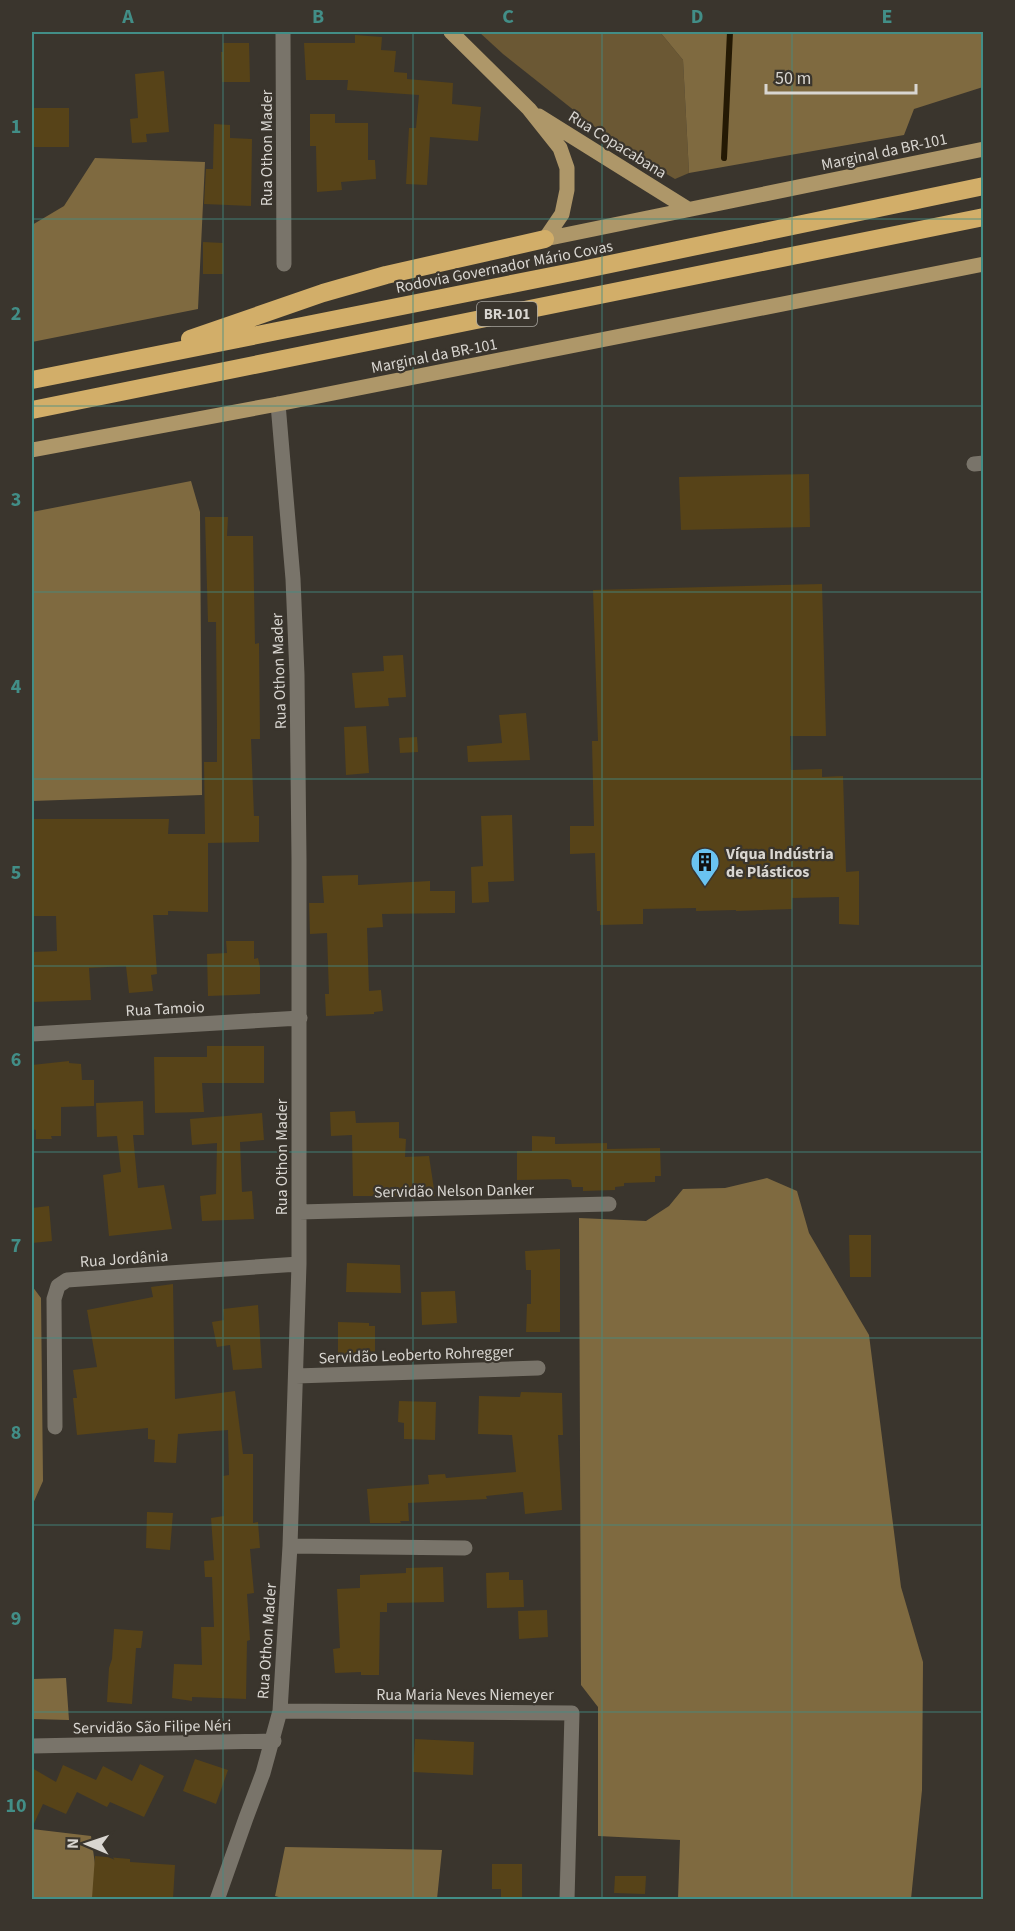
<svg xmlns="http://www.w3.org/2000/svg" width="1015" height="1931" viewBox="0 0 1015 1931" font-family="'Source Sans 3',sans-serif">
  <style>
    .green { fill: #6b5834 }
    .forest { fill: #7f6a40 }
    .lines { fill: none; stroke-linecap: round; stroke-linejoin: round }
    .stream { stroke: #241904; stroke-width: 6 }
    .building { fill: #574318 }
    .minor { stroke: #79746a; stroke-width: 15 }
    .major { stroke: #ae9769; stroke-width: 15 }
    .highway { stroke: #d2ae69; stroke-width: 18 }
    .grid { fill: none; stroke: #428e87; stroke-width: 1.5; stroke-opacity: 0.55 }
    .labels { text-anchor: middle; stroke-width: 4.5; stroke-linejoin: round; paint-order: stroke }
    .shield { fill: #3a352d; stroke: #a9a6a0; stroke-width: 1.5 }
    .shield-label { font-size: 15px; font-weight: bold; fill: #d9d6d1 }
    .street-label { font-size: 16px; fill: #d9d6d1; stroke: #3a352d }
    .poi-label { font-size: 16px; font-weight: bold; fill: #d9d6d1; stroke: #3a352d; text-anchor: start }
    .neatline { fill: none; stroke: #428e87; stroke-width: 2 }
    .grid-label { font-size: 20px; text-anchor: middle; font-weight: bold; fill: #428e87 }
  </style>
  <rect width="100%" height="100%" fill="#3a352d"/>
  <path class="green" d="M 479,32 L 660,32 L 683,60 L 689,173 L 675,179 L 619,146 L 503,54 Z"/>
  <path class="forest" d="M 660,32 L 983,32 L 983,87 L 914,109 L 904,135 L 689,173 L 683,60 Z
    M 95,158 L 205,162 L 198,309 L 32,342 L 32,225 L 64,206 Z
    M 191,481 L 200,512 L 202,795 L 32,801 L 32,512 Z
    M 767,1178 L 797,1191 L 809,1233 L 869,1335 L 901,1587 L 923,1662 L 922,1790 L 911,1899 L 678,1899 L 680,1840 L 598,1836 L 598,1707 L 581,1685 L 579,1218 L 646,1221 L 669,1206 L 683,1189 L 725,1188 Z
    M 32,1286 L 41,1298 L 43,1481 L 32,1506 Z
    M 66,1678 L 69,1720 L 32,1719 L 32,1679 Z
    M 32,1829 L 91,1836 L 100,1899 L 32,1900 Z
    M 285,1847 L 442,1850 L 437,1899 L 286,1899 L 275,1896 Z"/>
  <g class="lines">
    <path class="stream" d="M 724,158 L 730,32"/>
  </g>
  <path class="building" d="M 355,35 L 382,37 L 381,50 L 396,51 L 394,72 L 407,73 L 407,79 L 453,83 L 452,104 L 481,107 L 478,141 L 430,137 L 427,185 L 406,184 L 409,128 L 416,128 L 419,95 L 347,90 L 348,80 L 306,80 L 304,43 L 355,43 Z
    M 223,43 L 249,43 L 250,82 L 222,82 L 221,52 L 223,52 Z
    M 164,71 L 169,132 L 146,134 L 147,142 L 132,143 L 130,119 L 138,118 L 135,74 Z
    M 32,108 L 69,108 L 69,147 L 32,147 Z
    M 310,114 L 335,114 L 335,123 L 368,123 L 368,160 L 375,160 L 376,179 L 341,182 L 342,190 L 317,192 L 316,146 L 310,146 Z
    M 214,124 L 230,125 L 230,138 L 252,139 L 251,206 L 204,204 L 206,169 L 213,169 Z
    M 203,242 L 223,243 L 223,274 L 203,274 Z
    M 809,474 L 810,527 L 681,530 L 679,477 Z
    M 205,517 L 228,517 L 227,536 L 253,536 L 255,644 L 259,643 L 260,739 L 251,739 L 254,816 L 259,816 L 259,842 L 208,843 L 208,912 L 168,911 L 168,915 L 153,915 L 157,974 L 151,975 L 153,991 L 129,993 L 126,966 L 89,968 L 91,1000 L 32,1002 L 32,952 L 57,951 L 56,916 L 32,916 L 32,819 L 169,819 L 168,834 L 205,834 L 204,762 L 217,762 L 217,728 L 216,622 L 208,622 Z
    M 822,584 L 826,736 L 790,736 L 791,770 L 822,769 L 822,777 L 843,776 L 846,872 L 859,871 L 859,925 L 839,924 L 839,897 L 792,898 L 792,909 L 736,911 L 736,910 L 696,911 L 696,908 L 643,909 L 643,924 L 600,925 L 600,911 L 597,911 L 595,853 L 570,854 L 570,826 L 594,826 L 592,741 L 598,741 L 593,590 Z
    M 403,655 L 406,697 L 388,698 L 389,706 L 355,708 L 352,673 L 384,671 L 383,656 Z
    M 526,713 L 530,760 L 468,762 L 467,746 L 502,743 L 499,715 Z
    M 366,726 L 369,773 L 346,775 L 344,727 Z
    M 417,737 L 418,752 L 400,753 L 399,738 Z
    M 512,815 L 514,881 L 488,882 L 489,902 L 472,903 L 471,867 L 483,866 L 481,816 Z
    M 358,875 L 358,885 L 430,881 L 430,891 L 455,891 L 455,913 L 382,914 L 383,927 L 367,928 L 369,991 L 381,990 L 383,1011 L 374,1012 L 374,1014 L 326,1016 L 325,994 L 329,994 L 327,933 L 310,934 L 309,903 L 324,903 L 322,876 Z
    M 226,941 L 254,941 L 254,959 L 258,958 L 260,967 L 260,994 L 208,996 L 207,954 L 227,953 Z
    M 207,1046 L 264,1046 L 264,1083 L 202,1083 L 204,1112 L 155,1113 L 154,1057 L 207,1057 Z
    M 69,1061 L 69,1063 L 81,1064 L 82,1080 L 94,1080 L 94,1106 L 61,1107 L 61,1136 L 51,1136 L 52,1139 L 36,1139 L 36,1130 L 32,1129 L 32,1065 Z
    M 143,1101 L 144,1135 L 133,1135 L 138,1188 L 164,1185 L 172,1229 L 109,1236 L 103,1175 L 121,1172 L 117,1136 L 97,1137 L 96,1103 Z
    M 355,1111 L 356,1123 L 399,1122 L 399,1138 L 406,1139 L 405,1157 L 429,1156 L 435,1196 L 398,1198 L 398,1196 L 353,1196 L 352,1135 L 331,1136 L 330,1112 Z
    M 262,1113 L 264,1140 L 240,1142 L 242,1192 L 252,1191 L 254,1219 L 202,1221 L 200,1196 L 216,1194 L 217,1143 L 192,1145 L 190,1119 Z
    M 532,1136 L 555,1137 L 555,1144 L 607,1143 L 607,1149 L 660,1148 L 661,1176 L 655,1176 L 655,1182 L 624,1183 L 624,1186 L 615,1187 L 615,1190 L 583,1191 L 583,1187 L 572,1187 L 571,1180 L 567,1179 L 517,1180 L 517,1151 L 532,1151 Z
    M 49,1206 L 52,1241 L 32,1243 L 32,1208 Z
    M 849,1235 L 871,1235 L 871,1277 L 850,1277 Z
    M 560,1249 L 560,1332 L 526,1332 L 527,1304 L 531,1304 L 531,1270 L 526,1270 L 525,1251 Z
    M 347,1263 L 400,1265 L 401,1293 L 346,1292 Z
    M 173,1284 L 175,1399 L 235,1391 L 243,1454 L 253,1454 L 253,1523 L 258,1522 L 260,1548 L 250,1549 L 254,1593 L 247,1594 L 250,1640 L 247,1641 L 246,1699 L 192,1697 L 192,1701 L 172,1698 L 174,1664 L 202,1665 L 201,1627 L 214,1627 L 212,1577 L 205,1577 L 204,1561 L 214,1560 L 211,1518 L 224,1516 L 223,1476 L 229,1475 L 228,1430 L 178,1434 L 176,1463 L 154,1462 L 155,1440 L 148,1439 L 148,1428 L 77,1435 L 73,1398 L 77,1398 L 73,1370 L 97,1367 L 87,1310 L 153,1297 L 151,1287 Z
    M 455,1291 L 457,1323 L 422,1325 L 421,1292 Z
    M 258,1305 L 262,1368 L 233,1370 L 230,1345 L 217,1347 L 212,1322 L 224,1320 L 223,1309 Z
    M 338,1322 L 369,1323 L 369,1326 L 375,1326 L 375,1352 L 369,1351 L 369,1354 L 338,1354 Z
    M 521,1392 L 562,1393 L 563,1435 L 558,1435 L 562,1510 L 525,1514 L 523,1492 L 486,1496 L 487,1499 L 408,1503 L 409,1521 L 400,1521 L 401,1523 L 370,1523 L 367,1489 L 429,1484 L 428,1475 L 445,1474 L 446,1478 L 516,1472 L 512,1435 L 478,1434 L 479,1396 L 520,1397 Z
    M 399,1401 L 436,1402 L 435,1440 L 404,1439 L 404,1423 L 398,1422 Z
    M 147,1512 L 173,1513 L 170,1550 L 146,1548 Z
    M 443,1567 L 444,1602 L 387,1603 L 387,1612 L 380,1612 L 379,1675 L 361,1675 L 361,1672 L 335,1673 L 333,1649 L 340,1648 L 337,1589 L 360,1588 L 360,1575 L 406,1573 L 406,1568 Z
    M 509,1572 L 509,1580 L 523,1580 L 524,1607 L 487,1608 L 486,1573 Z
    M 547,1610 L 548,1637 L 519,1639 L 518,1611 Z
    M 114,1629 L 143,1631 L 141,1648 L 136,1648 L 132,1704 L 107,1702 L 109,1668 L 112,1659 Z
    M 415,1739 L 474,1742 L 473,1775 L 413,1772 Z
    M 195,1759 L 228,1770 L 216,1804 L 183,1791 Z
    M 140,1764 L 164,1776 L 144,1817 L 110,1802 L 107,1807 L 77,1792 L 66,1814 L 43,1804 L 32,1828 L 32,1768 L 56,1782 L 63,1765 L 96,1780 L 103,1766 L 132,1781 Z
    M 95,1856 L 130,1859 L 130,1862 L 175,1865 L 173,1899 L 92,1898 Z
    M 492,1864 L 522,1864 L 522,1898 L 501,1899 L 501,1889 L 492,1889 Z
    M 615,1876 L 646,1876 L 645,1894 L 614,1893 Z"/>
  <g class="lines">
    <path class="minor" d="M 283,32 L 284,264
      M 974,464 L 984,463
      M 32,1034 L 300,1018
      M 299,1212 L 609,1204
      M 296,1376 L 538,1368
      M 55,1427 L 54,1299 L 58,1286 L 67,1280 L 299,1264
      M 290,1546 L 465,1548
      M 280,1711 L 572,1713 L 567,1900
      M 32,1746 L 274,1741
      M 217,1900 L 246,1818 L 263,1773 L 280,1711 L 290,1546 L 299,1264 L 299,859 L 297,675 L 293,579 L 278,404"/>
    <path class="major" d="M 451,32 L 529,109 L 560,148 L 567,168 L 567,190 L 562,214 L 545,239
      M 539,116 L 688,209
      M 545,239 L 984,149
      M 32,450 L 278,404 L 984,264"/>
    <path class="highway" d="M 190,339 L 323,293 L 386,275 L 545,239
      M 32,380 L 577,271 L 984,186
      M 32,410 L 984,217"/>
  </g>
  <path class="grid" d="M 223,32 L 223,1900M 413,32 L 413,1900M 602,32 L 602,1900M 792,32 L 792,1900M 32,219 L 984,219M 32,406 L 984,406M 32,592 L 984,592M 32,779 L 984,779M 32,966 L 984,966M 32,1152 L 984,1152M 32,1338 L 984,1338M 32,1525 L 984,1525M 32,1712 L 984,1712"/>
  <defs>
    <g id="building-pin" transform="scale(1.5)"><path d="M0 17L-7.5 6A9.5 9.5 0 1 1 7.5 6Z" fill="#6ac3f1" stroke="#3a352d"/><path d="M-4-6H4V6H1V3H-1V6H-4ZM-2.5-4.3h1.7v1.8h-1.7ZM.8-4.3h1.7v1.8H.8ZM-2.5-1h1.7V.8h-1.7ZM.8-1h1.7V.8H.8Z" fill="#111"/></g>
  </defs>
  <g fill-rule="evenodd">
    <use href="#building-pin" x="705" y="862"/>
  </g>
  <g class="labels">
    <rect class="shield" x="477" y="302" width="60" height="24" rx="4.5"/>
    <g class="shield-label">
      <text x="507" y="319">BR-101</text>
    </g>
    <g class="street-label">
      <text transform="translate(618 144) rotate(32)" y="6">Rua Copacabana</text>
      <text transform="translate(266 148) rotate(-90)" y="6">Rua Othon Mader</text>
      <text transform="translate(884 151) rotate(-12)" y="6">Marginal da BR-101</text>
      <text transform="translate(504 266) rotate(-11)" y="6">Rodovia Governador Mário Covas</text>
      <text transform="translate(434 355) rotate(-11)" y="6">Marginal da BR-101</text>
      <text transform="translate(278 671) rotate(-92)" y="6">Rua Othon Mader</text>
      <text transform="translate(165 1008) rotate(-3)" y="6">Rua Tamoio</text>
      <text transform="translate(281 1157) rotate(-90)" y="6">Rua Othon Mader</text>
      <text transform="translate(454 1190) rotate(-1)" y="6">Servidão Nelson Danker</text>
      <text transform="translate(124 1258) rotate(-4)" y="6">Rua Jordânia</text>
      <text transform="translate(416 1354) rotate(-2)" y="6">Servidão Leoberto Rohregger</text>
      <text transform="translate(266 1641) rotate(-86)" y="6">Rua Othon Mader</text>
      <text x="465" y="1700">Rua Maria Neves Niemeyer</text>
      <text transform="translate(152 1726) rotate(-1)" y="6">Servidão São Filipe Néri</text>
    </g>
    <g class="poi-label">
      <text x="726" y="859">Víqua Indústria<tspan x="726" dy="18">de Plásticos</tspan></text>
    </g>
  </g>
  <rect width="1015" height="1931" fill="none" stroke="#3a352d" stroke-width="66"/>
  <g transform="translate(87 1844) rotate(272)" stroke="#3a352d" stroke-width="4.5" paint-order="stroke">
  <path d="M0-4.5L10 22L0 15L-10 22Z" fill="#d9d6d1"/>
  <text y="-9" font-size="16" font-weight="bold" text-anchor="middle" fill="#d9d6d1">N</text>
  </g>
  <path d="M766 84v9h150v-9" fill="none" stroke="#d9d6d1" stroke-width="3"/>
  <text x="775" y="84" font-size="18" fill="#d9d6d1" stroke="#3a352d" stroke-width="4.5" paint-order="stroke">50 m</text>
  <rect x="33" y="33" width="949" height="1865" class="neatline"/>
  <g class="grid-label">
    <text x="128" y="23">A</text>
    <text x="318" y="23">B</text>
    <text x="508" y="23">C</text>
    <text x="697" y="23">D</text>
    <text x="887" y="23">E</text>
    <text x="16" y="133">1</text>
    <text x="16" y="320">2</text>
    <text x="16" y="506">3</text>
    <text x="16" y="693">4</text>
    <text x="16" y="879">5</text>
    <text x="16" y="1066">6</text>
    <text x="16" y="1252">7</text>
    <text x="16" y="1439">8</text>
    <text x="16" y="1625">9</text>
    <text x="16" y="1812">10</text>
  </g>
</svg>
